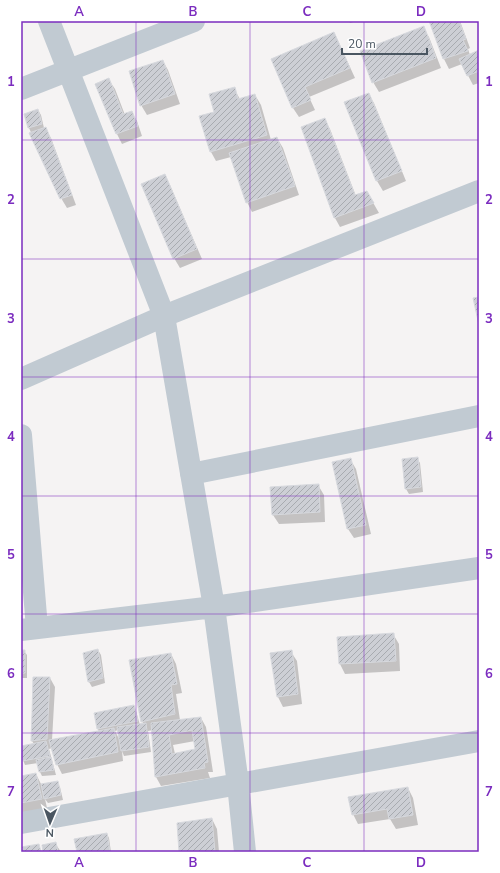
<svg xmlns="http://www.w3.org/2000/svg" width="500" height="873" viewBox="0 0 500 873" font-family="'Nunito Sans',sans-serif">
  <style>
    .shadow { fill: #0003; fill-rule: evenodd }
    .building { fill: url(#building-hatch); stroke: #d7d9de; fill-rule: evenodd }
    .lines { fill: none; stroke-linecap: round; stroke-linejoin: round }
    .minor { stroke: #c1cad2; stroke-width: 22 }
    .grid { fill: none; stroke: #7b2cbf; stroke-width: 1; stroke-opacity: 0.55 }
    .neatline { fill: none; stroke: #7b2cbf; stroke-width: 1.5 }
    .grid-label { font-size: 13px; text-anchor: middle; font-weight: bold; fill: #7b2cbf }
  </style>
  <defs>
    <pattern id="building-hatch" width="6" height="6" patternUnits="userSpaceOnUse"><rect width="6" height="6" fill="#cdcfd5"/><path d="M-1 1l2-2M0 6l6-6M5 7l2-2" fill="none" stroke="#a8abb0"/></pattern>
  </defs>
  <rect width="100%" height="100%" fill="#f5f3f3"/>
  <path class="shadow" d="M 349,21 L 357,21 L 350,23 Z
    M 430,21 L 460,21 L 470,48 L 468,49 L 470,55 L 479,51 L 479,83 L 473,85 L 462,64 L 449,69 L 444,59 Z
    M 423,28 L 429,37 L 441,68 L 379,92 L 373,82 Z
    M 334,33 L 339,43 L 355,78 L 309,97 L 315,110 L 299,117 L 293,108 L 272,59 Z
    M 163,61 L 168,70 L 180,104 L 147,115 L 141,105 Z
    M 109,80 L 115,89 L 125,115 L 131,112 L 137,121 L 142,136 L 122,144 L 117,134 L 97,84 Z
    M 234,89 L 240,99 L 255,95 L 261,105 L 271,140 L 277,138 L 283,148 L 299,195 L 252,212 L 247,202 L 231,157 L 216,161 L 211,152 L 216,112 Z
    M 368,94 L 374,103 L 406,181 L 383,191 L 377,181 L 345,103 Z
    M 38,110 L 41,115 L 44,128 L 45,128 L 51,138 L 76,205 L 67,208 L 61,198 L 29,128 Z
    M 324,119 L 330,129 L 356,196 L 367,192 L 379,213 L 340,227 L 335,218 Z
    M 164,175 L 170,185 L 202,259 L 180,268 L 174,258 Z
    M 417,458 L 420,463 L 423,492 L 409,494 L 406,489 L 403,460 Z
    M 350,459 L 356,469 L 371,534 L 354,538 L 348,529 Z
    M 318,485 L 324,495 L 325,522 L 279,524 L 273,515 Z
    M 393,634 L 399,644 L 400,671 L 345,674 L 340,664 L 338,637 Z
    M 98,650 L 101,655 L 105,683 L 92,687 L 89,682 L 85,654 Z
    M 21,651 L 24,651 L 27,655 L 27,678 L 21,678 Z
    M 291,652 L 297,661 L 302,704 L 283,707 L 278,697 L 272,654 Z
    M 171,654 L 176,664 L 182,693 L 176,694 L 180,720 L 201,718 L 206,727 L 213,772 L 208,772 L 210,778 L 161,786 L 156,777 L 153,730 L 148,731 L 151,752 L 124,756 L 122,751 L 123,761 L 62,774 L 57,764 L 52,748 L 49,749 L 56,775 L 42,776 L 40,772 L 38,763 L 25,765 L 23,760 L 21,753 L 21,747 L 34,744 L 32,741 L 33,714 L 50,678 L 55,687 L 52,740 L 99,732 L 98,729 L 134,706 L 136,711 L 140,725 L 144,725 L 142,721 ZM 118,730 L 119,739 L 115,731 ZM 195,741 L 196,750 L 175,754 L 173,745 Z
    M 36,774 L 41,784 L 57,782 L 60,787 L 63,800 L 48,803 L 45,799 L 47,808 L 21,813 L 21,777 Z
    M 408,788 L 413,798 L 418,825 L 396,829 L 390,819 L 358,824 L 353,814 Z
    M 212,819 L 217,829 L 219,852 L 180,852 Z
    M 107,834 L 109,838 L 111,852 L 78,852 Z
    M 55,843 L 61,852 L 44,852 Z"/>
  <path class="building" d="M 429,21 L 459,21 L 466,39 L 463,40 L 468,51 L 443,59 Z
    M 424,26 L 436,58 L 372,83 L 360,51 Z
    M 334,32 L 350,68 L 305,87 L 311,100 L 292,108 L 271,59 Z
    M 479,50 L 479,71 L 467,76 L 459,59 Z
    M 163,60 L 175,94 L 140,106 L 129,71 Z
    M 109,78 L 123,114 L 132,111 L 138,126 L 116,134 L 95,84 Z
    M 235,87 L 238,99 L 255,94 L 267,135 L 210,152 L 199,116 L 214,112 L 209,94 Z
    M 369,93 L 402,171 L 376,181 L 344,102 Z
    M 38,109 L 42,124 L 28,128 L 24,114 Z
    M 325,118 L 355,195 L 367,191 L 374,203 L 334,218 L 301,127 Z
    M 46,127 L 72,195 L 60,199 L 29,133 Z
    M 277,137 L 295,186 L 246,203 L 229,153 Z
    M 165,174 L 197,249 L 173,259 L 141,184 Z
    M 479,297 L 479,325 L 473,298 Z
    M 418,457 L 421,487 L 405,489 L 402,459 Z
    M 351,458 L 366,525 L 347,529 L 332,462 Z
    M 319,484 L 320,512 L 272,515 L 270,487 Z
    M 394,633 L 396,661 L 339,664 L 337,637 Z
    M 98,649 L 103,678 L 88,682 L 83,653 Z
    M 21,650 L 25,650 L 25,673 L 21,673 Z
    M 292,650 L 298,694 L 277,697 L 270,653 Z
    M 171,653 L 177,684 L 171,685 L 175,714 L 141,722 L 129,660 Z
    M 33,677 L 50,677 L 47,739 L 31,741 L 32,714 Z
    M 134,705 L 138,721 L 97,729 L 94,713 Z
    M 201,717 L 208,762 L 204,763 L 205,768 L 155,777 L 151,723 ZM 192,730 L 195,749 L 172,754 L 169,735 Z
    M 146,723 L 149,747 L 121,751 L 117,727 Z
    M 114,728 L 118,752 L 56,765 L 49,740 Z
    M 46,741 L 50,756 L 22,761 L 21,746 Z
    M 51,757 L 54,770 L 39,772 L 36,760 Z
    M 36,773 L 42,799 L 21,803 L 21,776 Z
    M 58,781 L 61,795 L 44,799 L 41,784 Z
    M 408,787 L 413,815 L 389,819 L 387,809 L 352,815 L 348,797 Z
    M 212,818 L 215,852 L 179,852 L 177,823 Z
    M 107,833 L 110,852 L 77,852 L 74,839 Z
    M 56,842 L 58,852 L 43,852 L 42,845 Z
    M 39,844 L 41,852 L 21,852 L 21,847 Z"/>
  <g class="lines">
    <path class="minor" d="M 49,21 L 164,316 L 214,607 L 238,784 L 245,852
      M 21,89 L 194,21
      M 21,379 L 164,316 L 479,191
      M 21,435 L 37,628
      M 191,474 L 479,416
      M 21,630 L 214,607 L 479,568
      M 21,823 L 479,741"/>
  </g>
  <path class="grid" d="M 136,21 L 136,852M 250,21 L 250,852M 364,21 L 364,852M 21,140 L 479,140M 21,259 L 479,259M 21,377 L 479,377M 21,496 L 479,496M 21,614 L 479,614M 21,733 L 479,733"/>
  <rect width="500" height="873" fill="none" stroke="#ffffff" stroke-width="44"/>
  <g transform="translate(50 823) rotate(182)" stroke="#ffffff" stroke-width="3" paint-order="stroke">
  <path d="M0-3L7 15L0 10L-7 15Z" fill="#4a5661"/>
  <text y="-6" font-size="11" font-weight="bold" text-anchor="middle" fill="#4a5661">N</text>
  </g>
  <path d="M342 48v6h85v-6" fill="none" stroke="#4a5661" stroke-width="2"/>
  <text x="348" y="48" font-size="12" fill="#4a5661" stroke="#ffffff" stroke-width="3" paint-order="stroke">20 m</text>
  <rect x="22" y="22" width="456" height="829" class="neatline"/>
  <g class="grid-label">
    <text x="79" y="16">A</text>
    <text x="193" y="16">B</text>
    <text x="307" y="16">C</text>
    <text x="421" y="16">D</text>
    <text x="11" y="86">1</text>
    <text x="489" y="86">1</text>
    <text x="11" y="204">2</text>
    <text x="489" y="204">2</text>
    <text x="11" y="323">3</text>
    <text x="489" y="323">3</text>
    <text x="11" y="441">4</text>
    <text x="489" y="441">4</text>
    <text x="11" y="559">5</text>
    <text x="489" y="559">5</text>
    <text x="11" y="678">6</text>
    <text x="489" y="678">6</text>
    <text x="11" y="796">7</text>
    <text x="489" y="796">7</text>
    <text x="79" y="867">A</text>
    <text x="193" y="867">B</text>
    <text x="307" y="867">C</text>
    <text x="421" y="867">D</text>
  </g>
</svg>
